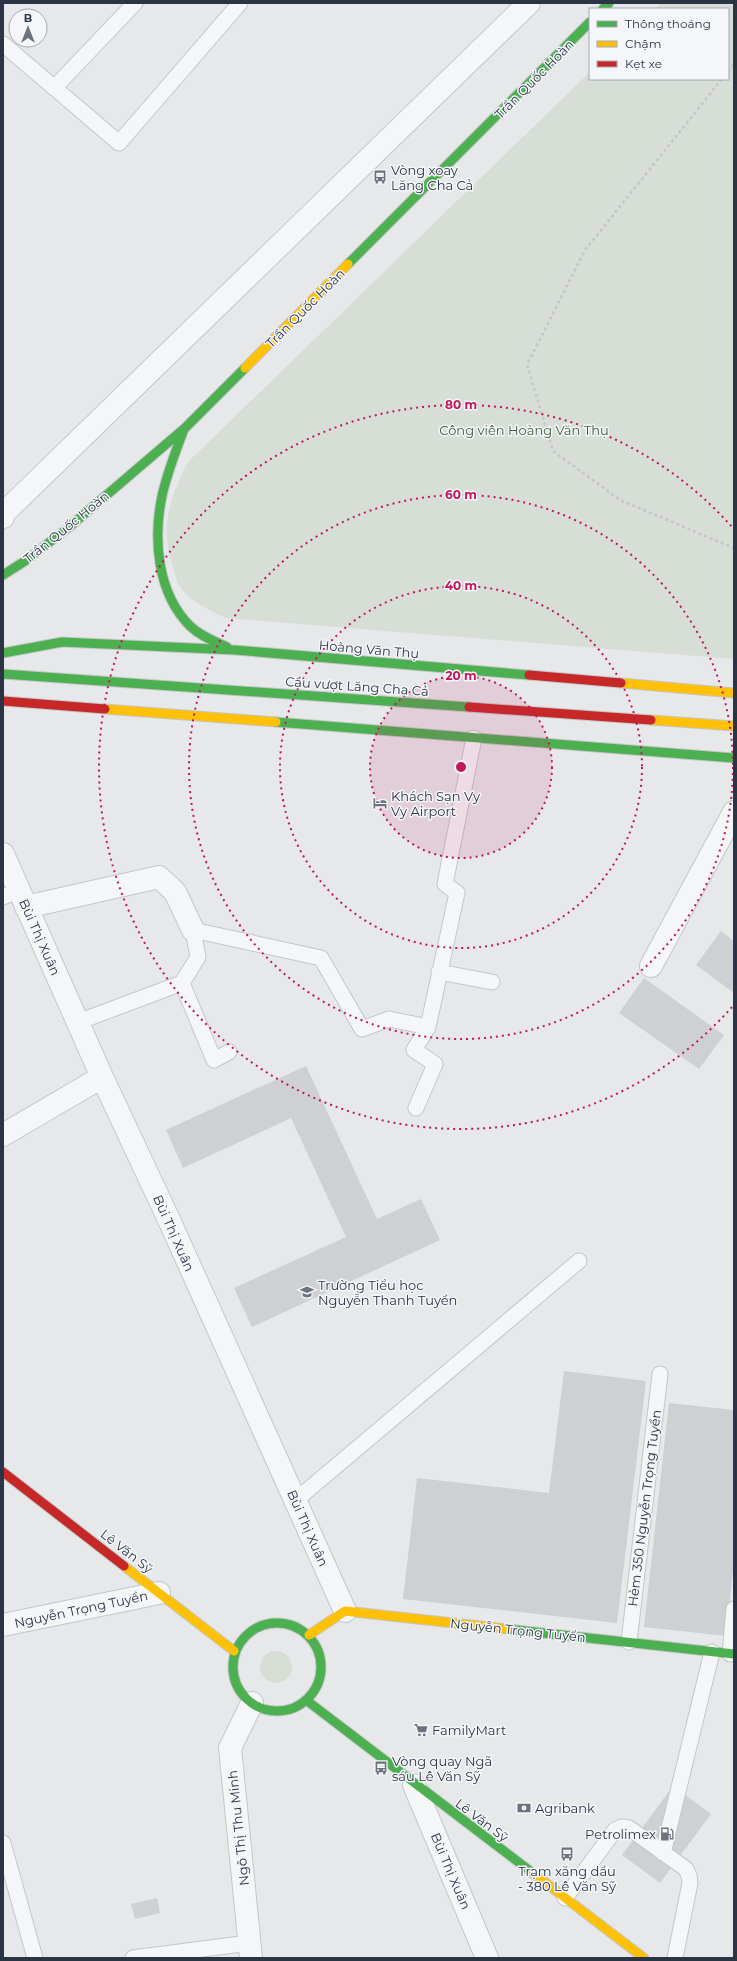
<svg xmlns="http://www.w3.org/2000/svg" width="737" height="1961" viewBox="0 0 737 1961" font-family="Montserrat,sans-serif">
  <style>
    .green { fill: #d6ded6 }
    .building { fill: #ced0d3 }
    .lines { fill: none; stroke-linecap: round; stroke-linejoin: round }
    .lane-casing { stroke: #c4c6c8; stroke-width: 17 }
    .street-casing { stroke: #c4c6c8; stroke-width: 24 }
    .fast-casing { stroke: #c4c6c8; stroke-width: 11 }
    .slow-casing { stroke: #c4c6c8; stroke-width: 11 }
    .jam-casing { stroke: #c4c6c8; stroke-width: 11 }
    .path { stroke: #c5c6ca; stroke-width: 2.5; stroke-dasharray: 3 3; stroke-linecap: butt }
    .lane { stroke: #f5f6f7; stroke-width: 15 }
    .street { stroke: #f5f6f7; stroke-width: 22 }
    .fast { stroke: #4caf50; stroke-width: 9 }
    .slow { stroke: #ffc107; stroke-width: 9 }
    .jam { stroke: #c62828; stroke-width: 9 }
    .ring { fill: none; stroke: #c2185b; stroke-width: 2; stroke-dasharray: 2 4 }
    .labels { text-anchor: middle; stroke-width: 3; stroke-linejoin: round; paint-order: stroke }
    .street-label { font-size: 13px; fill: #2b3445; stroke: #f4f6f9 }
    .poi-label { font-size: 13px; fill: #2b3445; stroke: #f4f6f9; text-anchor: start }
    .park-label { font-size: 13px; fill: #3f6138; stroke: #f4f6f9 }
    .centre { fill: #c2185b; stroke: #f4f6f9; stroke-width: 2 }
    .ring-label { font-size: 12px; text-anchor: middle; font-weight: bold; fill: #c2185b; stroke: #f4f6f9; stroke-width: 3; stroke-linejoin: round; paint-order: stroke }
  </style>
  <rect width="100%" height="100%" fill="#e6e8ea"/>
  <path class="green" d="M 661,3 L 734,3 L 734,659 L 226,618 C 211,611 187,600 179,585 C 176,580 175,573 173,568 C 160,527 169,499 188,462 L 590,72 L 590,79 L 728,79 L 728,9 L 655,9 Z
    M260 1667a16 16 0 1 1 32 0a16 16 0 1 1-32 0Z"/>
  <path class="building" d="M 721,931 L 734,941 L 734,993 L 696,965 Z
    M 644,978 L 724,1035 L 699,1069 L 619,1013 Z
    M 306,1066 L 377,1219 L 421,1199 L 440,1240 L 252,1327 L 234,1288 L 346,1237 L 291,1118 L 183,1168 L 166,1130 Z
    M 564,1371 L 646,1381 L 617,1623 L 403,1599 L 417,1478 L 549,1493 Z
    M 669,1403 L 734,1410 L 734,1561 L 726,1636 L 644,1627 Z
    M 673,1786 L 711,1814 L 660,1883 L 622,1855 Z
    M 157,1898 L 160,1913 L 135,1919 L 131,1904 Z"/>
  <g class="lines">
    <g class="lane-casing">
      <path id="lane" d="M 3,44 L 119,143 L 240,3
        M 54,88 L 135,3
        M 3,897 L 19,890
        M 439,972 L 492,982
        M 182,983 L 214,1060 L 229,1052
        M 78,1022 L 182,983 L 198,957 L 193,930 L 321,958 L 362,1029 L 389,1019 L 428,1027
        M 416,1108 L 435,1064 L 414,1050 L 428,1027 L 457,893 L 445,884 L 474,738
        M 296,1500 L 579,1261
        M 629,1642 L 660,1374
        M 730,1654 L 734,1609
        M 3,1843 L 35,1958
        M 663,1853 L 712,1652
        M 565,1898 L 615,1830 L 622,1827 L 629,1828 L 686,1869 L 689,1876 L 690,1883 L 675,1958
        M 133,1958 L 249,1943"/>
    </g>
    <g class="street-casing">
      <path id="street" d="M 3,517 L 4,513 L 529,3
        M 3,854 L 102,1077 L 170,1222 L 345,1611
        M 26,907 L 159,877 L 175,892 L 193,930
        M 651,966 L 734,812
        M 3,1135 L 102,1077
        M 3,1625 L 159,1593
        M 414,1785 L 487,1958
        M 251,1958 L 230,1748 L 252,1703"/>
    </g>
    <g class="fast-casing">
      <path id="fast" d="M 603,9 L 609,3
        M 348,264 L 590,22
        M 184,429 C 176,451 167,473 162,496 C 153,539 157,593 190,626 C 200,636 214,641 227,647
        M 3,575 L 25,561 L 68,528 L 185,428 L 245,368
        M 3,653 L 62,642 L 235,650 L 529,675
        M 3,674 L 469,707
        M 276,722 L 734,758
        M233 1667a44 44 0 1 1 88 0a44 44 0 1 1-88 0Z
        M 507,1629 L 734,1654
        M 306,1700 L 534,1874"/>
    </g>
    <g class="slow-casing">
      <path id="slow" d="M 245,368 L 348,264
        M 621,683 L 734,693
        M 105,709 L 276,722
        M 651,720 L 734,726
        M 124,1566 L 234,1651
        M 309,1635 L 345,1611 L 507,1629
        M 534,1874 L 644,1958"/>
    </g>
    <g class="jam-casing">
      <path id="jam" d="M 529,675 L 621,683
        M 3,701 L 105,709
        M 469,707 L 651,720
        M 3,1472 L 124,1566"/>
    </g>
    <path class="path" d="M 728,71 L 734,64
      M 722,79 L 585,250 L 527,365 L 553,451 L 620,500 L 734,548"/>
    <use href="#lane" class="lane"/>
    <use href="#street" class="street"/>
    <use href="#fast" class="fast"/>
    <use href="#slow" class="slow"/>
    <use href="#jam" class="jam"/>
  </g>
  <circle cx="461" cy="767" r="91" fill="#c2185b" fill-opacity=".12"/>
  <g class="ring">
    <circle cx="461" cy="767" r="91"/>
    <circle cx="461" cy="767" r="181"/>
    <circle cx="461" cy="767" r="272"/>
    <path d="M732 1007A362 362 0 1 1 732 527"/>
  </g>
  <defs>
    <g id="bus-bare" transform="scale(1.08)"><path d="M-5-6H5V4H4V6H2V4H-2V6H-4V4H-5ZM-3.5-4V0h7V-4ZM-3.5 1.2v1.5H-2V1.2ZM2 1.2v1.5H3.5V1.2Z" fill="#6c737f" stroke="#f4f6f9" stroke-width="2.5" paint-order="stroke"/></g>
    <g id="hotel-bare" transform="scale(1.08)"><path d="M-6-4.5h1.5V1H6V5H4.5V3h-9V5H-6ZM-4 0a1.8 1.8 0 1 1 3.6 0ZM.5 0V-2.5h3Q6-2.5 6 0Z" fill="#6c737f" stroke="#f4f6f9" stroke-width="2.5" paint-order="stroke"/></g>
    <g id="school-bare" transform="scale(1.08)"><path d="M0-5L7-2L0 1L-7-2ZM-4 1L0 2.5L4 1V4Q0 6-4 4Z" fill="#6c737f" stroke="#f4f6f9" stroke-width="2.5" paint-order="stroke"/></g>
    <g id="supermarket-bare" transform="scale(1.08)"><path d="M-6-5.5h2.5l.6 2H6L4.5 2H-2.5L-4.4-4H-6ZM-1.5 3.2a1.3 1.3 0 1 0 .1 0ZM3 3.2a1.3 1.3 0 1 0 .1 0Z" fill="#6c737f" stroke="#f4f6f9" stroke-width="2.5" paint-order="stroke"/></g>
    <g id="bank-bare" transform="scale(1.08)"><path d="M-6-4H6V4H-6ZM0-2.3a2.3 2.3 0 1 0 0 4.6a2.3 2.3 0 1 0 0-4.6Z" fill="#6c737f" stroke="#f4f6f9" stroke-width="2.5" paint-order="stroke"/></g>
    <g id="fuel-bare" transform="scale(1.08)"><path d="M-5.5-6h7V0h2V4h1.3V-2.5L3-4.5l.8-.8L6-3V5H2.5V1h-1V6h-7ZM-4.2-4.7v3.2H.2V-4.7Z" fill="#6c737f" stroke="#f4f6f9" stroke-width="2.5" paint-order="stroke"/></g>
  </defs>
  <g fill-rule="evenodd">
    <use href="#bus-bare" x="380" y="177"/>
    <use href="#hotel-bare" x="380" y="803"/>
    <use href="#school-bare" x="307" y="1292"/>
    <use href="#supermarket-bare" x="421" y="1730"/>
    <use href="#bus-bare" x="381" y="1768"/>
    <use href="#bank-bare" x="524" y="1808"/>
    <use href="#fuel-bare" x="667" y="1834"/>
    <use href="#bus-bare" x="567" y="1854"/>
  </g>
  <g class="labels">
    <g class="street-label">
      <text transform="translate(534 79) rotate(-45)" y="5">Trần Quốc Hoàn</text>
      <text transform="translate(305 308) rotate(-45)" y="5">Trần Quốc Hoàn</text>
      <text transform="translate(66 527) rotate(-39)" y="5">Trần Quốc Hoàn</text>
      <text transform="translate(369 649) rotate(5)" y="5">Hoàng Văn Thụ</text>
      <text transform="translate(357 686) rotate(4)" y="5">Cầu vượt Lăng Cha Cả</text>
      <text transform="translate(40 937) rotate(66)" y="5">Bùi Thị Xuân</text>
      <text transform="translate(174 1233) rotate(66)" y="5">Bùi Thị Xuân</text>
      <text transform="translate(644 1508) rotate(-83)" y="5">Hẻm 350 Nguyễn Trọng Tuyển</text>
      <text transform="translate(308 1528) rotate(66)" y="5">Bùi Thị Xuân</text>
      <text transform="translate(127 1551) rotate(38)" y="5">Lê Văn Sỹ</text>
      <text transform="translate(81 1609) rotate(-12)" y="5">Nguyễn Trọng Tuyển</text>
      <text transform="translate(518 1630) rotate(6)" y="5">Nguyễn Trọng Tuyển</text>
      <text transform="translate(482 1820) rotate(37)" y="5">Lê Văn Sỹ</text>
      <text transform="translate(238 1828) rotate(-96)" y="5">Ngô Thị Thu Minh</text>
      <text transform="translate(451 1871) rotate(67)" y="5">Bùi Thị Xuân</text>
    </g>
    <g class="poi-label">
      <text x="391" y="175">Vòng xoay<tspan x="391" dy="15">Lăng Cha Cả</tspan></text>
      <text x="391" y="801">Khách Sạn Vy<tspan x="391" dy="15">Vy Airport</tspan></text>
      <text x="318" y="1290">Trường Tiểu học<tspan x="318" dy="15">Nguyễn Thanh Tuyền</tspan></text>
      <text x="432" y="1735">FamilyMart</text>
      <text x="392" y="1766">Vòng quay Ngã<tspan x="392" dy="15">sáu Lê Văn Sỹ</tspan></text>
      <text x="535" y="1813">Agribank</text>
      <text x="656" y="1839" text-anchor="end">Petrolimex</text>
      <text x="567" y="1876" text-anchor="middle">Trạm xăng dầu<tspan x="567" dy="15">- 380 Lê Văn Sỹ</tspan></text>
    </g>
    <g class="park-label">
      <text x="524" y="435">Công viên Hoàng Văn Thụ</text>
    </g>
  </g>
  <circle cx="461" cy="767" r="6" class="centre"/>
  <g class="ring-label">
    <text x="461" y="409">80 m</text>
    <text x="461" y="499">60 m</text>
    <text x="461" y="590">40 m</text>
    <text x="461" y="680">20 m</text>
  </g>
  <rect width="737" height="1961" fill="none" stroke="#2b3445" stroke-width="8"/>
  <rect x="589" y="8" width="140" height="72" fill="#f4f6f9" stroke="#a4a8b1"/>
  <rect x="597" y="21" width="20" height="6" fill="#4caf50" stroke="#a4a8b1"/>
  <text x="625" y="28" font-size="12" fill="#2b3445">Thông thoáng</text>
  <rect x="597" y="41" width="20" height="6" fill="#ffc107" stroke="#a4a8b1"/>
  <text x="625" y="48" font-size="12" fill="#2b3445">Chậm</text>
  <rect x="597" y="61" width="20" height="6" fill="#c62828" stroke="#a4a8b1"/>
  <text x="625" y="68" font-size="12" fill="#2b3445">Kẹt xe</text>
  <g transform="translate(28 28)"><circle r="19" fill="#f4f6f9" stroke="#a4a8b1"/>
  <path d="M0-3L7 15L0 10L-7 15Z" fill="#6c737f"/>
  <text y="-6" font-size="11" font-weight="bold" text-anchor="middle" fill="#2b3445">B</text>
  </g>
</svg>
